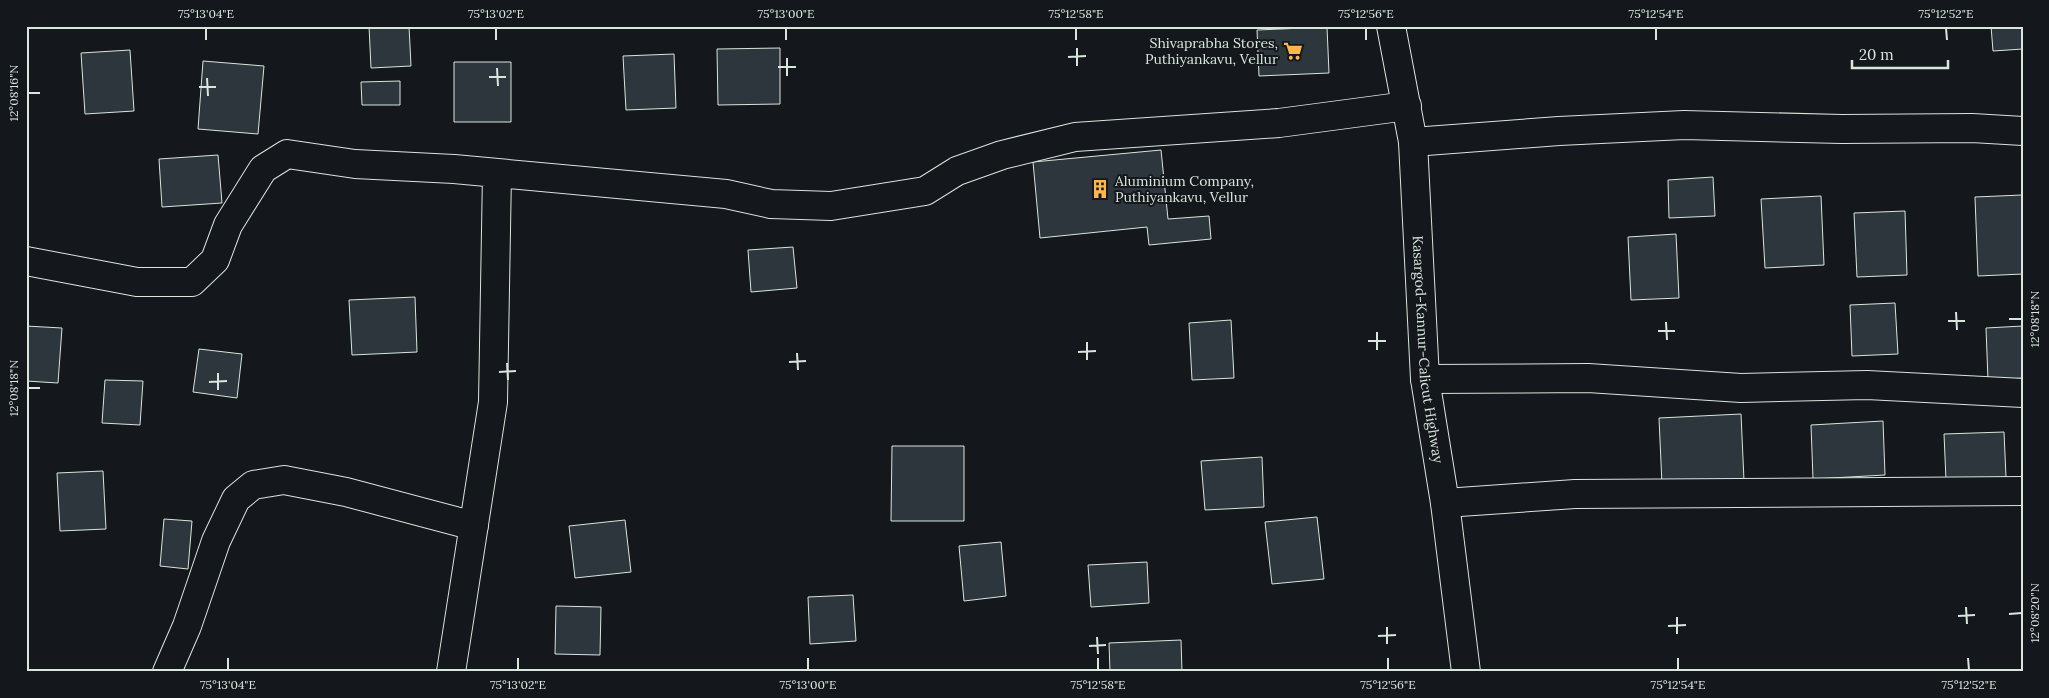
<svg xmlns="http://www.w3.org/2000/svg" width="2049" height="698" viewBox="0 0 2049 698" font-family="Lora,serif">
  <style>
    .building { fill: #2c363c; stroke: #d8e6dc }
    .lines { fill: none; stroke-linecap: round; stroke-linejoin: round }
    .street-casing { stroke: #d8e6dc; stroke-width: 30 }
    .highway-casing { stroke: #d8e6dc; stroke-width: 30 }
    .street { stroke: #14181c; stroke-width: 28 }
    .highway { stroke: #14181c; stroke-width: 28 }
    .ticks { fill: none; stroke: #d8e6dc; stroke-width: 2 }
    .labels { text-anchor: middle; stroke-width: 4; stroke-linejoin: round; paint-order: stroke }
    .poi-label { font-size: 14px; fill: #d8e6dc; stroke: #14181c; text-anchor: end }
    .street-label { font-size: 14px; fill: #d8e6dc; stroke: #14181c }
    .neatline { fill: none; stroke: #d8e6dc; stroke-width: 2 }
    .ticks-label { font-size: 12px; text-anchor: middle; fill: #d8e6dc }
  </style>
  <rect width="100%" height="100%" fill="#14181c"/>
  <path class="building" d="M 369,26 L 409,26 L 411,66 L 371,68 Z
    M 1991,26 L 2023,26 L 2023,49 L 1993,51 Z
    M 1327,27 L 1329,73 L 1259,76 L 1257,30 Z
    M 780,48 L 780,104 L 718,105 L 717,49 Z
    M 130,50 L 134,111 L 85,114 L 81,53 Z
    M 674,54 L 676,108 L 626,110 L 623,56 Z
    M 203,61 L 264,66 L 258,134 L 198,129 Z
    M 454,62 L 511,62 L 511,122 L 454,122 Z
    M 400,81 L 400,105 L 362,105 L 361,82 Z
    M 1161,150 L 1168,219 L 1209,216 L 1211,239 L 1149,245 L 1147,227 L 1040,238 L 1033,162 Z
    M 218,155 L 222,203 L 162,207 L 159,159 Z
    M 1713,177 L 1715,216 L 1669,218 L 1668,180 Z
    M 2022,195 L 2023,274 L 1978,276 L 1975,197 Z
    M 1821,196 L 1824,265 L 1765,268 L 1761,199 Z
    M 1905,211 L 1907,275 L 1857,277 L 1854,213 Z
    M 1676,234 L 1679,298 L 1631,300 L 1628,237 Z
    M 793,247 L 797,288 L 751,292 L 748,250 Z
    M 415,297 L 417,352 L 352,355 L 349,300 Z
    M 1895,303 L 1898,354 L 1852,356 L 1850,305 Z
    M 1231,320 L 1234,378 L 1192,380 L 1189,323 Z
    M 26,326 L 62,328 L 58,383 L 26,381 Z
    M 2023,326 L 2023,378 L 1988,380 L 1986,328 Z
    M 199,349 L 242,354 L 237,398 L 193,392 Z
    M 105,380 L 143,381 L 140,425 L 102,423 Z
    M 1741,414 L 1744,481 L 1662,485 L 1659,418 Z
    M 1883,421 L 1885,475 L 1813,479 L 1811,425 Z
    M 2004,432 L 2006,477 L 1946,480 L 1944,434 Z
    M 892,446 L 964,446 L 964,521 L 891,521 Z
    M 1262,457 L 1264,507 L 1205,510 L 1201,461 Z
    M 103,471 L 106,529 L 60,531 L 57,473 Z
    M 1317,517 L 1324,579 L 1272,584 L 1265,522 Z
    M 164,519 L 192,521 L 188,569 L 160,566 Z
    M 625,520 L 631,572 L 575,578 L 569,526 Z
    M 1001,542 L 1006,596 L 964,601 L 959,546 Z
    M 1147,562 L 1149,603 L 1091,607 L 1088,565 Z
    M 853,595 L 856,641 L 810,644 L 808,597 Z
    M 556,606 L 601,607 L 600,655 L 555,654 Z
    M 1181,640 L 1182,672 L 1110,672 L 1109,643 Z"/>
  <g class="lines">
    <g class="street-casing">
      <path id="street" d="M 1413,142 L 1559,131 L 1684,125 L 1842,129 L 1972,128 L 2023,131
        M 26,261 L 137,282 L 192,282 L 215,260 L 228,225 L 263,169 L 287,154 L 355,164 L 454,169 L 726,194 L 771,204 L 831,206 L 925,191 L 957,171 L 1002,155 L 1075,137 L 1279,123 L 1407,106
        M 1425,379 L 1588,378 L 1741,388 L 1867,385 L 2023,393
        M 1445,503 L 1575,494 L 2023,491
        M 167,672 L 187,626 L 216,541 L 236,499 L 253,485 L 284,480 L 346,492 L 474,526
        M 451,672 L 493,402 L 497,173"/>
    </g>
    <g class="highway-casing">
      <g id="highway">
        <path id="s1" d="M 1391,26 L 1413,142 L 1425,379 L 1445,503 L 1466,672"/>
      </g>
    </g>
    <use href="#street" class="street"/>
    <use href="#highway" class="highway"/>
  </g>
  <path class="ticks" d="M 206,28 L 206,40M 496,28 L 496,40M 786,28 L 786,40M 1076,28 L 1076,40M 1366,28 L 1366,40M 1656,28 L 1656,40M 1946,28 L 1947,40M 1077,48 L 1077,66M 1068,57 L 1086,56M 787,58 L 787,76M 778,67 L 796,67M 497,68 L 498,86M 489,77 L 506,77M 207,78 L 208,96M 199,87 L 216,87M 28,93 L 40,93M 1956,312 L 1957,330M 2009,319 L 2022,319M 1948,321 L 1965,321M 1666,322 L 1667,340M 1658,331 L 1675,331M 1377,332 L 1377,350M 1368,341 L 1386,341M 1087,342 L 1087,360M 1078,352 L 1096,351M 797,353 L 798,370M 789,362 L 806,361M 507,363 L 508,380M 499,372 L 516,371M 218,373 L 218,390M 209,382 L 227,381M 28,388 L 40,388M 1966,607 L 1967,624M 2009,614 L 2022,613M 1958,616 L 1975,615M 1677,617 L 1677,634M 1668,626 L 1686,625M 1387,627 L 1387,644M 1378,636 L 1396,635M 1097,637 L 1098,654M 1089,646 L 1106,645M 228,658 L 228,670M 518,658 L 518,670M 808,658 L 808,670M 1098,658 L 1098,670M 1388,658 L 1388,670M 1678,658 L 1678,670M 1968,658 L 1969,670"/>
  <defs>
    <g id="supermarket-bare" transform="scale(1.5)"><path d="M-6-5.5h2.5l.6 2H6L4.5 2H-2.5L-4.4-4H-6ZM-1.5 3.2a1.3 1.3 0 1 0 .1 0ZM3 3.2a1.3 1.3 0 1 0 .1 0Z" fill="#ffb74d" stroke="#14181c" stroke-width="2.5" paint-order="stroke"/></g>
    <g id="building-bare" transform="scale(1.5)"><path d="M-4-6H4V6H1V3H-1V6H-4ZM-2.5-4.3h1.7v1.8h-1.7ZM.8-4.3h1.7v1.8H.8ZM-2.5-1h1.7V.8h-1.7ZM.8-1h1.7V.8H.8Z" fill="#ffb74d" stroke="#14181c" stroke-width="2.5" paint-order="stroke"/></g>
  </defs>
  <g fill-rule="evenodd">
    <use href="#supermarket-bare" x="1293" y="51"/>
    <use href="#building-bare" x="1100" y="189"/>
  </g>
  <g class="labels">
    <g class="poi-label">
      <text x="1278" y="48">Shivaprabha Stores,<tspan x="1278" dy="16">Puthiyankavu, Vellur</tspan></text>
      <text x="1115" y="186" text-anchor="start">Aluminium Company,<tspan x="1115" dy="16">Puthiyankavu, Vellur</tspan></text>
    </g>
    <g class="street-label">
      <text dy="5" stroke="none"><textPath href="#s1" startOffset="326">Kasargod-Kannur-Calicut Highway</textPath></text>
    </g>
  </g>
  <rect width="2049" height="698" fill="none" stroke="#14181c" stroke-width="55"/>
  <path d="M1852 60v8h96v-8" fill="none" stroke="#d8e6dc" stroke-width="2.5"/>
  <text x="1859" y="60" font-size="15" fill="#d8e6dc" stroke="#14181c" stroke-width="4" paint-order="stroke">20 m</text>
  <rect x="28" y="28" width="1994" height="642" class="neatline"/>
  <g class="ticks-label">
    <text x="206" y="18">75°13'04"E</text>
    <text x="496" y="18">75°13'02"E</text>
    <text x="786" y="18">75°13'00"E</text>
    <text x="1076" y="18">75°12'58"E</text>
    <text x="1366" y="18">75°12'56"E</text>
    <text x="1656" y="18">75°12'54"E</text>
    <text x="1946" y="18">75°12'52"E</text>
    <text transform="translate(14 93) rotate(-90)" y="4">12°08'16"N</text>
    <text transform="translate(2035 319) rotate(-90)" y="4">12°08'18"N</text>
    <text transform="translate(14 388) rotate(-90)" y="4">12°08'18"N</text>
    <text transform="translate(2035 613) rotate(-90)" y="4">12°08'20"N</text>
    <text x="228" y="689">75°13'04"E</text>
    <text x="518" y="689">75°13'02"E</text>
    <text x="808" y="689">75°13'00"E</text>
    <text x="1098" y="689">75°12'58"E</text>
    <text x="1388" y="689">75°12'56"E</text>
    <text x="1678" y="689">75°12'54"E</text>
    <text x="1969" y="689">75°12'52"E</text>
  </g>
</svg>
